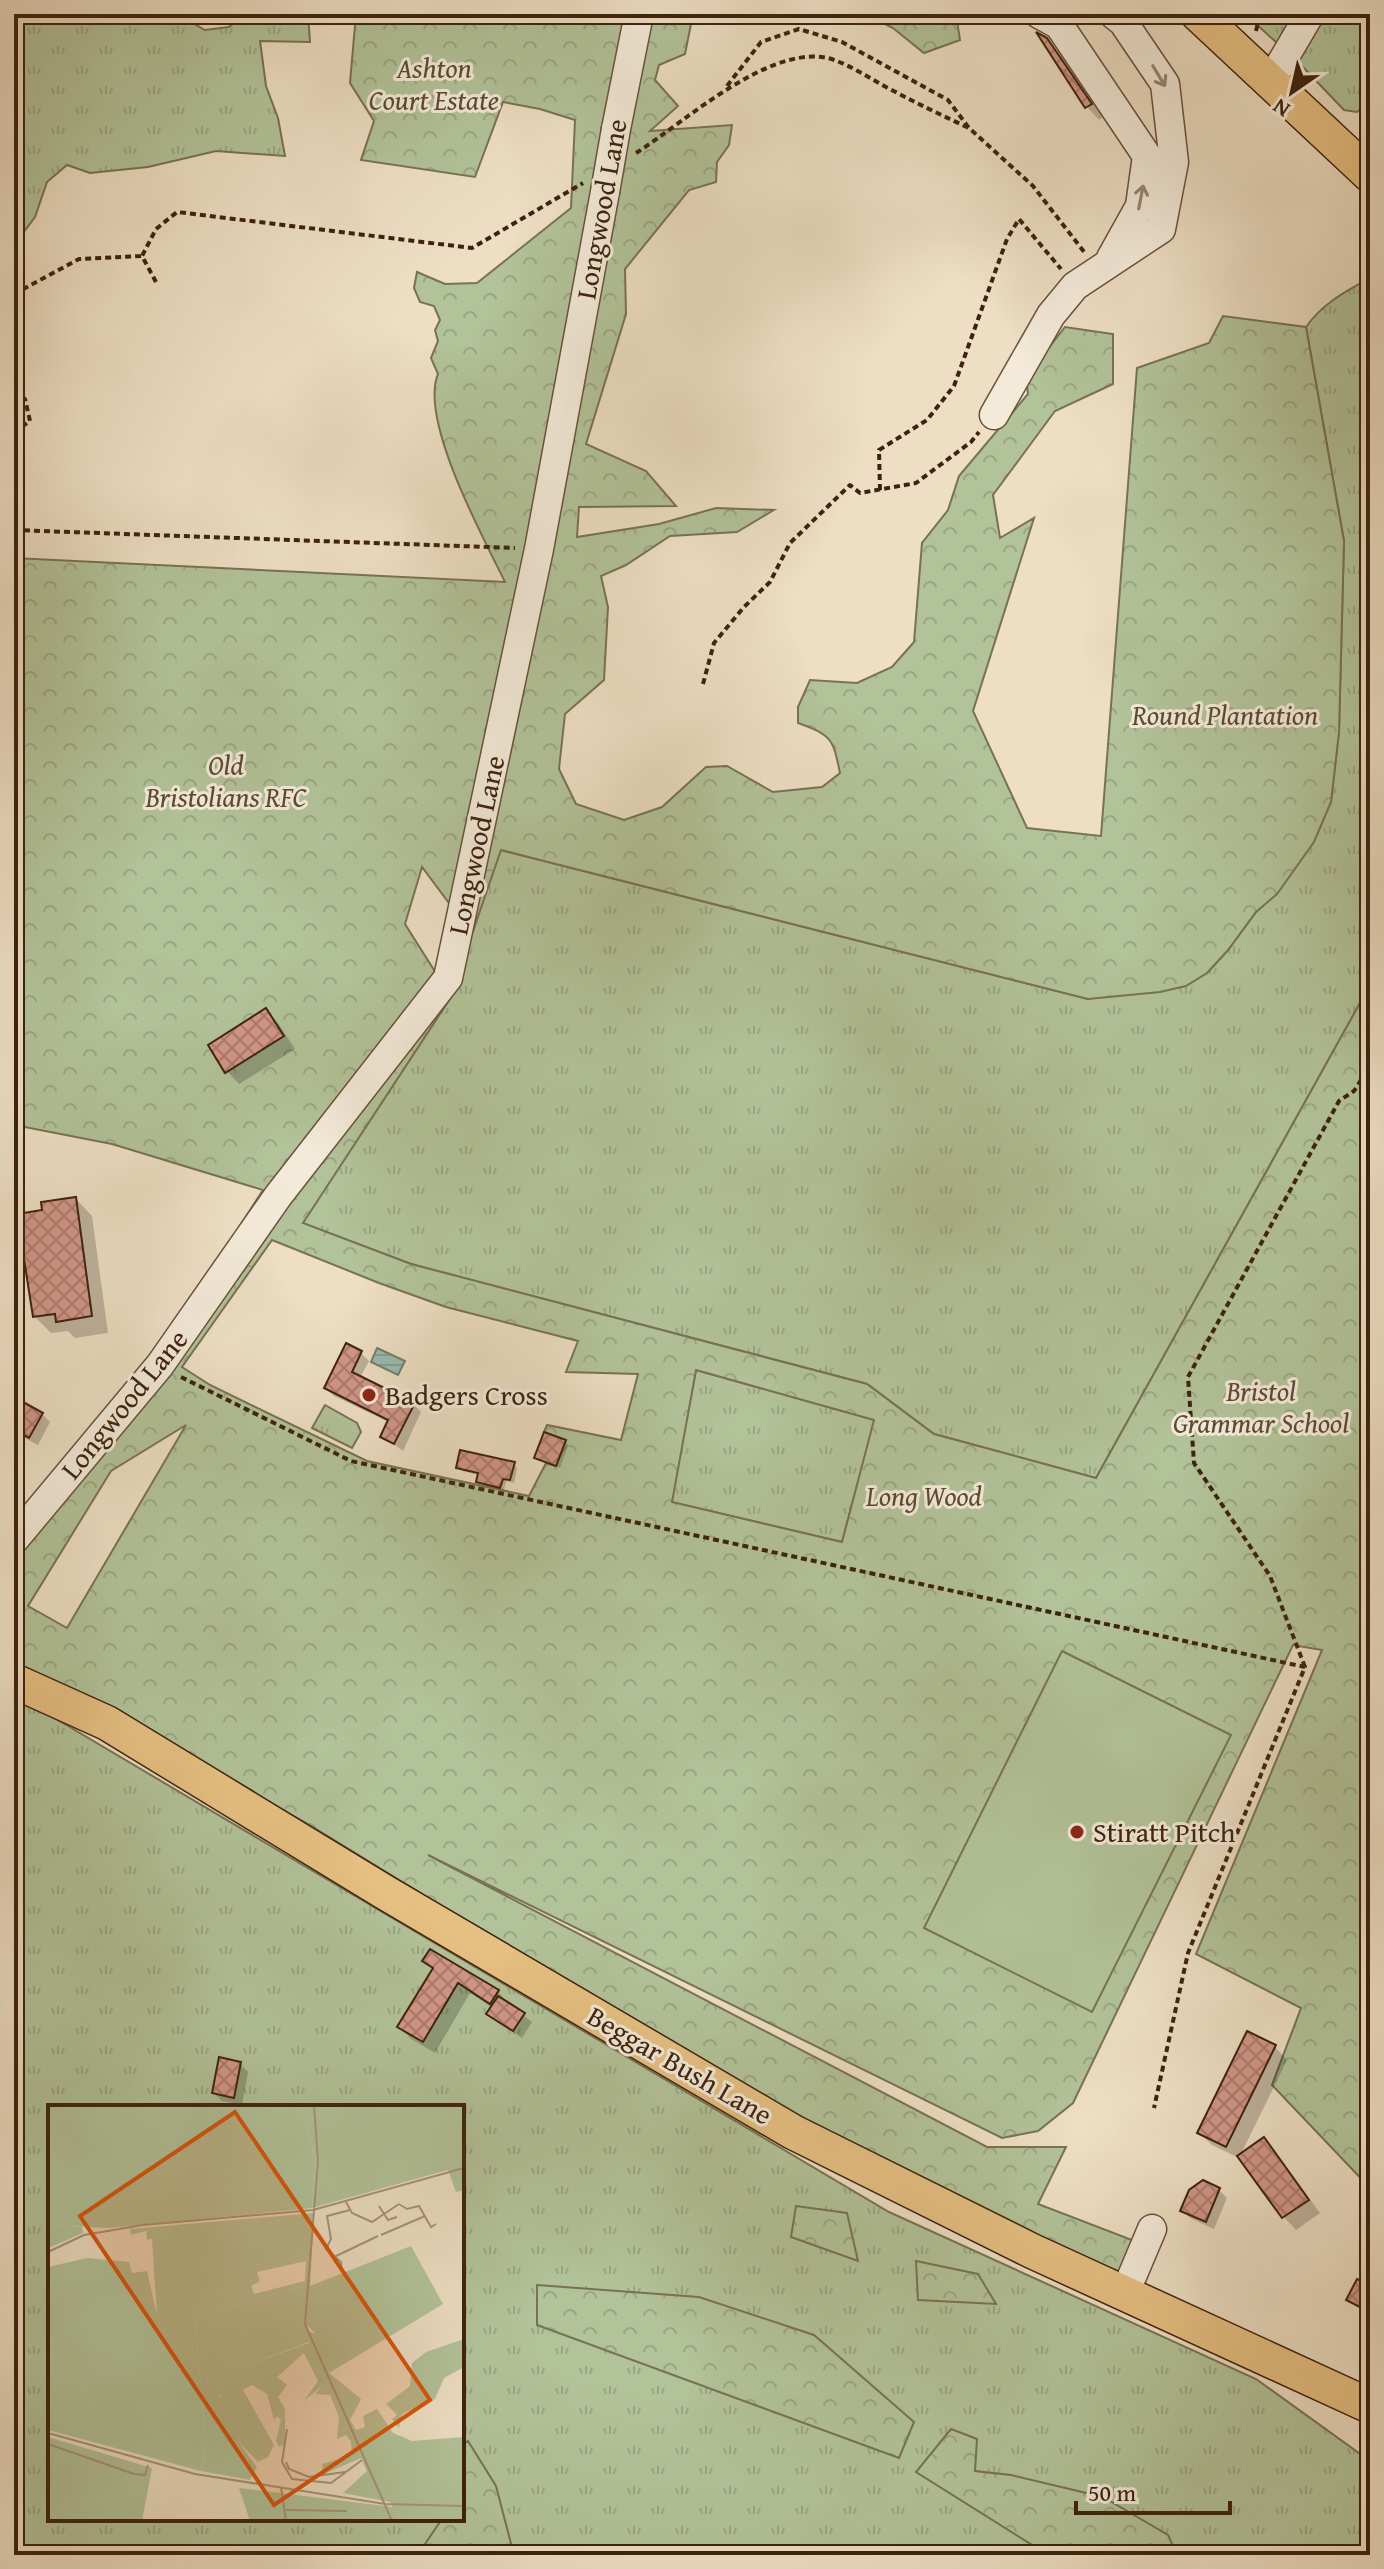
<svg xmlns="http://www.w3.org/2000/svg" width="1384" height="2569" viewBox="0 0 1384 2569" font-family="'Gentium Book Plus',serif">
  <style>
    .grass { fill: url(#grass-tufts); stroke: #787254; stroke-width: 2; fill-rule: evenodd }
    .forest { fill: url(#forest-crowns); stroke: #787254; stroke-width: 2; fill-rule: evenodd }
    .pitch { fill: #b2c299; stroke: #787254; stroke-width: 2 }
    .water { fill: url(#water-rules); stroke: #757e70; stroke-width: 2 }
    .shadow { fill: #0003 }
    .building { fill: url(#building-cross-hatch); stroke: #3e220e; stroke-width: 2 }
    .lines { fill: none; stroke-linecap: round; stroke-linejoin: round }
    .minor-casing { stroke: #6a513c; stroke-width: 31 }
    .major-casing { stroke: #3e220e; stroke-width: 37 }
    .path { stroke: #3e220e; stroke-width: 4; stroke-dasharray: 6 4; stroke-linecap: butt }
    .minor { stroke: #f3ead9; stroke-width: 28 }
    .major { stroke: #e6bf82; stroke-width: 34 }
    .minor-bridge-casing { stroke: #6a513c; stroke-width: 31; stroke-linecap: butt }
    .minor-bridge { stroke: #f3ead9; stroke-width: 28 }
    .oneway { stroke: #988674 }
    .poi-dot { fill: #8f2418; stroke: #f3ead9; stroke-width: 3 }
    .labels { text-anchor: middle; stroke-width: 6; stroke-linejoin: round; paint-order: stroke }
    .park-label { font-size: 28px; font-style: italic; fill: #5b4a31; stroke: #f3ead9 }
    .street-label { font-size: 28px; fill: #3e220e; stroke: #f3ead9 }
    .poi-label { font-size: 28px; fill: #3e220e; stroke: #f3ead9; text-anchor: start }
    .inset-road { fill: none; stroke: #a7937b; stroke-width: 2 }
    .view { fill: #d7540c; fill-opacity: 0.15; stroke: #d7540c; stroke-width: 4 }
    .inset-edge { fill: none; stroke: #3e220e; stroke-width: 4 }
  </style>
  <defs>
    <pattern id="grass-tufts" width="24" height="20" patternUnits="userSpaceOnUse" patternTransform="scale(2)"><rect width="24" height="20" fill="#b2c299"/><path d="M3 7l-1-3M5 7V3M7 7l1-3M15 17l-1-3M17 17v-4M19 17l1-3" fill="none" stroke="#9aa683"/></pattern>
    <pattern id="forest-crowns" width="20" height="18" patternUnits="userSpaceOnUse" patternTransform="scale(2)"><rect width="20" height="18" fill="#b2c299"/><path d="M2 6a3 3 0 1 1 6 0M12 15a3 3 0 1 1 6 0" fill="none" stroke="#9aa683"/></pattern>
    <pattern id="water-rules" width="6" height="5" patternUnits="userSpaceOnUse" patternTransform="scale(2)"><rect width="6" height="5" fill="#99bcb1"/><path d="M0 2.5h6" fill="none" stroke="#85a197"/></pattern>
    <pattern id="building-cross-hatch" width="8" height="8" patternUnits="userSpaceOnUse" patternTransform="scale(2)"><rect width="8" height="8" fill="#d29689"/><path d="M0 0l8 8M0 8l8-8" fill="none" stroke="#ac7a6e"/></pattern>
  </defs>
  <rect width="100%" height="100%" fill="#eddec4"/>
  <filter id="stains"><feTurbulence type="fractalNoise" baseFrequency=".0025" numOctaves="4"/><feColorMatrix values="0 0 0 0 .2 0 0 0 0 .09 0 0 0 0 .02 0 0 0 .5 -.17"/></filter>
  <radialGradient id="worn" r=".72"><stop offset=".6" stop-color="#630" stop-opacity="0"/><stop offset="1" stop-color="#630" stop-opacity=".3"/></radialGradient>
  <path class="grass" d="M 14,14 L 66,14 L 79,17 L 138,14 L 187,20 L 205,30 L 229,27 L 244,14 L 308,14 L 310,42 L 260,41 L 266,86 L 278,118 L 285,156 L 216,151 L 148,167 L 90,173 L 67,165 L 47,182 L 35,217 L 14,245 Z
    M 1245,14 L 1370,14 L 1370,105 L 1367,104 L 1357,112 L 1344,110 L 1299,63 Z
    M 1370,278 L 1370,985 L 1096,1478 L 934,1434 L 867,1384 L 411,1264 L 302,1223 L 451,997 L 500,850 L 1088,999 L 1207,973 L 1228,950 L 1256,912 L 1277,893 L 1331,802 L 1339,732 L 1344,541 L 1306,327 C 1323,303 1345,292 1370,278 Z
    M 696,1370 L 875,1420 L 842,1542 L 671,1502 Z
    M 325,1405 L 357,1423 L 361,1432 L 352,1448 L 312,1428 Z
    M 14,1694 L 889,2212 L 1256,2379 L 1370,2461 L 1370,2555 L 14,2555 ZM 50,2107 L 462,2107 L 462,2519 L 50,2519 Z"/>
  <path class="forest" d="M 356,14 L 693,14 L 685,54 L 659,65 L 655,80 L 678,106 L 650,131 L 732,125 L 729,145 L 717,162 L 716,182 L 689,190 L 625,269 L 626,314 L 586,444 L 646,471 L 676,506 L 579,507 L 577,537 L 659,524 L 716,508 L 774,510 L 737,532 L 670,536 L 626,565 L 601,576 L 608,607 L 604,680 L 565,714 L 559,769 L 576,804 L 624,820 L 662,807 L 706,767 L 727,766 L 773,792 L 822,787 L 840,773 C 833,739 832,735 798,723 L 798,707 L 810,680 L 857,683 L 892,667 L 914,642 L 922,543 L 948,510 L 959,476 L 1028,394 L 1026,377 L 1065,327 L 1113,334 L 1113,384 L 1055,411 L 993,495 L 1000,538 L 1034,518 L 973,711 L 1027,828 L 1101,836 L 1137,368 L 1209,343 L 1223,316 L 1306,327 L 1344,541 L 1339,732 L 1331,802 L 1314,842 L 1277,894 L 1256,912 L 1228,950 L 1207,973 L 1186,986 L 1160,992 L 1088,999 L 501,850 L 472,934 L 422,867 L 405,924 L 451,997 L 303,1223 L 411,1264 L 867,1384 L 934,1434 L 1096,1478 L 1370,985 L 1370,2188 L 1272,2085 L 1301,2008 L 1196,1954 L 1322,1650 L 1293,1645 L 1073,2103 L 1038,2131 L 1002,2138 L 428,1855 L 987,2147 L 1066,2147 L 1038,2204 L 1145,2245 L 1129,2284 L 912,2187 L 650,2034 L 308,1824 L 99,1707 L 14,1665 L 14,1531 L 137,1385 L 263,1190 L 112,1144 L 14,1125 L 14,558 L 505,582 C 483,537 419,420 438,374 L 431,358 L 438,341 L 435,330 L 440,320 L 434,306 L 420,302 L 414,288 L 417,272 L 445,284 L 477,283 L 571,208 L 575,120 L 540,109 L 503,102 L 475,177 L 361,160 L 374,121 L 350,83 ZM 272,1240 L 379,1283 L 446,1307 L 578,1341 L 566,1372 L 638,1374 L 621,1440 L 547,1425 L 544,1432 L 566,1440 L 556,1466 L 546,1463 L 529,1496 L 367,1461 L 210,1385 L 182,1367 ZM 696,1370 L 874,1420 L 842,1542 L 672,1502 ZM 186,1425 L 67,1628 L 28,1606 L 111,1471 Z
    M 865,14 L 956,14 L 960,40 L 924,53 L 893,28 Z
    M 796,2206 L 847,2213 L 858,2261 L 791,2237 Z
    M 916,2261 L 978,2274 L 996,2304 L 918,2300 Z
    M 537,2285 L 699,2297 L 814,2335 L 914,2422 L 899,2458 L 537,2325 Z
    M 951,2429 L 977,2439 L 975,2471 L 1011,2475 L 1103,2497 L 1168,2535 L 1177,2555 L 1048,2555 L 916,2472 Z
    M 468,2441 L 496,2486 L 514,2555 L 431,2555 L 425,2544 L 442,2519 L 462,2519 L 462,2445 Z"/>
  <path class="pitch" d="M 1062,1651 L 1231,1735 L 1092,2012 L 924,1928 Z"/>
  <path class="water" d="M 377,1348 L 405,1361 L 398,1375 L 371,1362 Z"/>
  <path class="shadow" d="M 1042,37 L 1059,53 L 1103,117 L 1099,120 L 1087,107 Z
    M 266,1011 L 278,1023 L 295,1049 L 239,1084 L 227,1071 Z
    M 76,1199 L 92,1216 L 108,1333 L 75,1338 L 68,1331 L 51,1333 L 34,1316 L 44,1212 Z
    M 347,1346 L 361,1353 L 369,1361 L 360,1378 L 413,1404 L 421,1412 L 403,1451 L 382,1436 L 389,1422 L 334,1396 L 326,1388 Z
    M 14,1408 L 42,1414 L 50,1422 L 38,1445 L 21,1436 L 14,1448 Z
    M 565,1441 L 568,1445 L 560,1468 L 537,1458 Z
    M 514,1464 L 517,1468 L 514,1483 L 506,1481 L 504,1490 L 482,1485 L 478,1482 L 480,1475 L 462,1471 L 459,1467 Z
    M 425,1961 L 498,1991 L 508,2004 L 532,2022 L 522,2038 L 497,2022 L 489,2014 L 493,2008 L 470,1993 L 435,2053 L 411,2039 L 400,2027 L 434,1970 Z
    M 1275,2047 L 1287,2060 L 1239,2158 L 1212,2145 L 1199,2133 Z
    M 240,2064 L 248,2072 L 242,2105 L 222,2101 L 214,2093 Z
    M 1264,2140 L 1276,2152 L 1320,2213 L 1296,2230 L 1284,2217 L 1240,2156 Z
    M 1219,2190 L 1227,2198 L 1214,2229 L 1190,2218 L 1182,2210 Z
    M 1370,2288 L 1370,2314 L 1356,2307 L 1348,2299 Z"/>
  <path class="building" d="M 1036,32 L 1047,38 L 1092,104 L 1085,108 Z
    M 266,1008 L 284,1036 L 225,1073 L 208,1045 Z
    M 76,1197 L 92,1316 L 56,1322 L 55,1314 L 33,1317 L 17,1214 L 42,1210 L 41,1202 Z
    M 346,1343 L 362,1351 L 352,1372 L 415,1403 L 394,1444 L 380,1437 L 388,1420 L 324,1388 Z
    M 23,1402 L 43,1413 L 29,1438 L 14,1430 L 14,1406 L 19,1409 Z
    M 544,1432 L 566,1440 L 556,1466 L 534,1458 Z
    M 460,1450 L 515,1462 L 510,1480 L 503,1479 L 500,1488 L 476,1482 L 478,1473 L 456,1468 Z
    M 430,1949 L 499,1990 L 490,2004 L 458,1983 L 423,2042 L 397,2027 L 433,1968 L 422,1961 Z
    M 498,1996 L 525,2013 L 513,2031 L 486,2014 Z
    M 1247,2031 L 1276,2045 L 1226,2147 L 1197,2133 Z
    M 219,2057 L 241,2062 L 234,2098 L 212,2093 Z
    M 1264,2137 L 1309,2200 L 1282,2218 L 1237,2156 Z
    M 1203,2180 L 1220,2188 L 1206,2222 L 1180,2211 L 1189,2190 Z
    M 1357,2279 L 1370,2285 L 1370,2312 L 1346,2300 Z"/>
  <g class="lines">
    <g class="minor-casing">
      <path id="minor" d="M 1039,14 L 1059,25 L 1147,156 L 1140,206 L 1111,258
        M 1270,82 L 1310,14
        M 616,129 L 639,14
        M 994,415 L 1051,315 L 1075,286 L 1161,229 L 1174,162 L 1165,84 L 1123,22 L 1113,14
        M 14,1540 L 160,1365 L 278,1196 L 448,978 L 539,549 L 605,192
        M 1125,2293 L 1152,2229"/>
    </g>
    <g class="major-casing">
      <path id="major" d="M 1198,14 L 1370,175
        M 14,1681 L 107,1723 L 386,1893 L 793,2132 L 1032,2251 L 1370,2406"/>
    </g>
    <path class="path" d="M 1256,31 L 1260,14
      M 727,86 L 761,42 L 799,29 L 842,42 L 948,100 L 969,128 L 1033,186 L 1085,253
      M 636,153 C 684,123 777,36 837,61 C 854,68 870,78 886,87 C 914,102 941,115 969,128
      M 156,282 L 142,256 L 156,229 L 177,212 L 472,248 L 583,183
      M 14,294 L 79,259 L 142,256
      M 14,391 L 25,399 L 30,421 L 14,432
      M 880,490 L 879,450 L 927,420 L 954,386 L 1007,239 L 1019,219 L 1061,269
      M 14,530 L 515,548
      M 703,684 L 714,643 L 744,607 L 770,582 L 790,543 L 850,485 L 860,493 L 916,483 L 971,442 L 979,432
      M 181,1377 L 351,1461 L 1305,1667 L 1188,1953 L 1154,2108
      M 1305,1667 L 1270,1576 L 1194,1463 L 1188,1377 L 1339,1101 L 1354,1091 L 1370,1066"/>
    <use href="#minor" class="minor"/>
    <use href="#major" class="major"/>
    <g class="minor-bridge-casing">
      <path id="minor-bridge" d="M 605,192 L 616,129"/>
    </g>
    <use href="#minor-bridge" class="minor-bridge"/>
  </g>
  <defs><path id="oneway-shaft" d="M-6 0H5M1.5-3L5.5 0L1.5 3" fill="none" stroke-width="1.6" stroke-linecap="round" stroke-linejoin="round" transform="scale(2)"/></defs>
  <g class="oneway">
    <use href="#oneway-shaft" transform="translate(1159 76) rotate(59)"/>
    <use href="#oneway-shaft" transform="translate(1141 197) rotate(-79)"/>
  </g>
  <g class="poi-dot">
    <circle cx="369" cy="1395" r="8"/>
    <circle cx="1077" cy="1832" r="8"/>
  </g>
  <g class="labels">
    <g class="park-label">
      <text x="434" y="78">Ashton<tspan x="434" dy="32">Court Estate</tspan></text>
      <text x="1225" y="725">Round Plantation</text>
      <text x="226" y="775">Old<tspan x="226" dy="32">Bristolians RFC</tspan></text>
      <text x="1261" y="1401">Bristol<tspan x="1261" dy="32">Grammar School</tspan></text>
      <text x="924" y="1506">Long Wood</text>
    </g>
    <g class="street-label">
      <text transform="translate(601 209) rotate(-80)" y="10">Longwood Lane</text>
      <text transform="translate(476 845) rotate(-78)" y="10">Longwood Lane</text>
      <text transform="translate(124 1404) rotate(-51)" y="10">Longwood Lane</text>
      <text transform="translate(680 2065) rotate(30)" y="10">Beggar Bush Lane</text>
    </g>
    <g class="poi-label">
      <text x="385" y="1405">Badgers Cross</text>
      <text x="1093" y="1842">Stiratt Pitch</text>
    </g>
  </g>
  <g transform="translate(48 2105)">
    <rect width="416" height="416" fill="#eddec4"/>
    <path d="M 0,0 L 253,0 L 268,56 L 264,103 L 60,123 L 0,120 ZM 193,177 L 200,194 L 176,202 L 170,186 ZM 255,181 L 261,237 L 184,265 L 171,291 L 190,336 L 209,362 L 202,375 L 153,366 L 158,341 L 147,212 ZM 416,234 L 416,262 L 396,273 L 387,294 L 354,309 L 351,323 L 344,314 L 349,310 L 338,299 L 362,281 L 364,258 L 378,247 ZM 191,383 L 345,402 L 353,416 L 202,416 Z" fill="#b2c299"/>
    <path d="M 253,0 L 416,0 L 416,85 L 408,87 L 400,65 L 264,103 L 268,56 ZM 75,11 L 103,17 L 114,24 L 104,31 L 92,24 L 84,28 L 59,23 L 61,14 ZM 145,75 L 148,79 L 129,90 L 96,92 L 95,87 ZM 34,86 L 51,88 L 92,87 L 91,94 L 59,99 L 24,91 ZM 266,108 L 262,181 L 363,141 L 395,199 L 281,268 L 313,294 L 302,315 L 308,325 L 317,322 L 315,311 L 329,304 L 345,328 L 364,336 L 416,332 L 416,416 L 353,416 L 342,397 L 295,388 L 319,366 L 313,353 L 276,369 L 274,359 L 304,350 L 303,337 L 298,330 L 289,334 L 291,312 L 282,290 L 267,289 L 276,279 L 256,296 L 270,276 L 256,248 L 229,272 L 239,280 L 230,292 L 237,304 L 237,339 L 231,342 L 228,336 L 233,315 L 229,311 L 226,315 L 219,289 L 204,280 L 195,285 L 226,340 L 220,352 L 210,357 L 190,336 L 171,306 L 173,277 L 184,265 L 261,238 L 258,226 L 268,229 L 256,217 L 255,181 L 147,212 L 158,341 L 153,366 L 0,325 L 0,162 L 39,153 L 81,157 L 84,168 L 99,166 L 109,210 L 104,134 L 142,125 L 99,135 L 98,126 L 83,130 L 82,124 ZM 258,156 L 257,176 L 206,189 L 203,181 L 212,176 L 209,167 ZM 193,178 L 199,194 L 176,201 L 171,186 ZM 0,120 L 34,122 L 35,128 L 0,143 ZM 0,332 L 104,363 L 94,416 L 0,416 Z" fill="#b2c299" fill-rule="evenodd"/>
    <path d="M 132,149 L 137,190 L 112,193 L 107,152 ZM24 272a14 14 0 1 1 28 0a14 14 0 1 1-28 0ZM 50,287 L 51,329 L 24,328 L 24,288 ZM 118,297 L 149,298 L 149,350 L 117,350 ZM 4,369 L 50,375 L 46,405 L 0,399 ZM 54,369 L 97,375 L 93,403 L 50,397 ZM 49,399 L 92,405 L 91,416 L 47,416 ZM 0,401 L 47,408 L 45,416 L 0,416 Z" fill="#b2c299"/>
    <path class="inset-road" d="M 266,0 L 270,56 L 257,219 L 344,416M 298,97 L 304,108 L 324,117 L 351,99M 351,99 L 359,104 L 371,101 L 383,122 L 388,119M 331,101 L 340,115 L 349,112M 333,130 L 377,111M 277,143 L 293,157 L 294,166M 278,144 L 283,134 L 279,111 L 302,105M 0,147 L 36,130 L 95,120 L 265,105 L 416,63M 286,152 L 330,131M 239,324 L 234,357 L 244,374 L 283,378 L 314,355M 0,328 L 147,369 L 337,399 L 416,401M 0,339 L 86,369 L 97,370 L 100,360M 238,357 L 241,364 L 261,372 L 297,367M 233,382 L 238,416M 238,405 L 299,406"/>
    <path class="view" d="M 187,7 L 382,295 L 226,400 L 32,111 Z"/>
    <rect width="416" height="416" class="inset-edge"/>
  </g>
  <rect width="1384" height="2569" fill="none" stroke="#eddec4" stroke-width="48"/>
  <rect x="16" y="16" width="1352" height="2537" fill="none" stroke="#3e220e" stroke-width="4"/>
  <rect x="24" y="24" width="1336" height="2521" fill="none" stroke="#3e220e" stroke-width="2"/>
  <g transform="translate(1292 92) rotate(214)" stroke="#f3ead9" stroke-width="6" paint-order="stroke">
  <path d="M0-6L14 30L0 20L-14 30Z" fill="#3e220e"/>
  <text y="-12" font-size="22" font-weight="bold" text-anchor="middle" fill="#3e220e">N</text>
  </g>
  <path d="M1076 2501v12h154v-12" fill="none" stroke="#3e220e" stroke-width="4"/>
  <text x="1088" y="2501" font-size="24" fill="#3e220e" stroke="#f3ead9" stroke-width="6" paint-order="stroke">50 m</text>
  <rect width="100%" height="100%" filter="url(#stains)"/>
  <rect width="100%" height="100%" fill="url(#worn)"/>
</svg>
